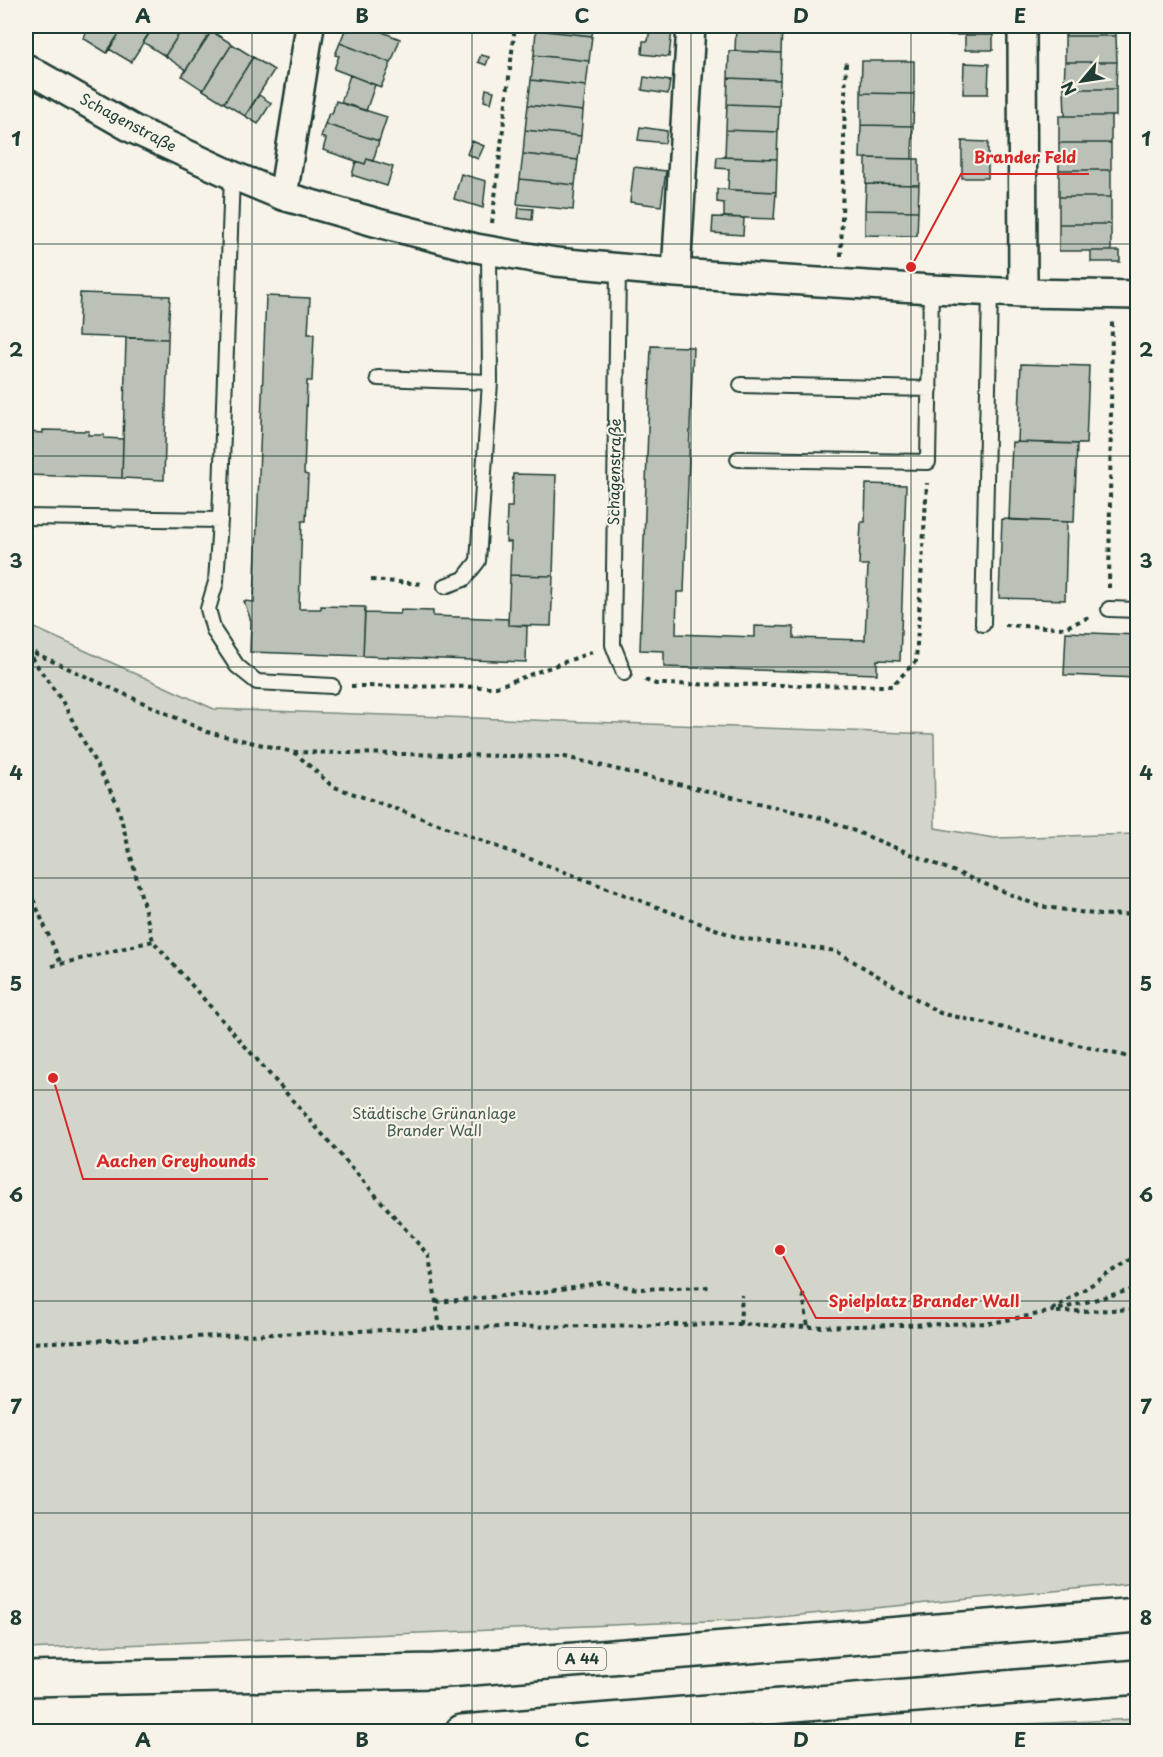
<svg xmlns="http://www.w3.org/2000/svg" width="1163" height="1757" viewBox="0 0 1163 1757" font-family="'Playpen Sans',sans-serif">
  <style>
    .green { fill: #d3d5ca; stroke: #79897f; stroke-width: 1.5 }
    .building { fill: #bbc1b6; stroke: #1f3d34; stroke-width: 1.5 }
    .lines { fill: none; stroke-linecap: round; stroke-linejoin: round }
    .lane-casing { stroke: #1f3d34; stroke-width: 18 }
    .street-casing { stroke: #1f3d34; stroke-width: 32 }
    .highway-casing { stroke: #1f3d34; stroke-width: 38 }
    .path { stroke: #1f3d34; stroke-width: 4; stroke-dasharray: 4.5 4.5; stroke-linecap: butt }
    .lane { stroke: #f7f3e8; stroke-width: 14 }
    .street { stroke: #f7f3e8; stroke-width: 27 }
    .highway { stroke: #f7f3e8; stroke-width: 33 }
    .grid { fill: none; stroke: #1f3d34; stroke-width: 1.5; stroke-opacity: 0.55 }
    .labels { text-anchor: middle; stroke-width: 4.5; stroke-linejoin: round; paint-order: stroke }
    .shield { fill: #f7f3e8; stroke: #60746a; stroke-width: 1.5 }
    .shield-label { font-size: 14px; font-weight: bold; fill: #1f3d34 }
    .street-label { font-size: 15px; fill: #1f3d34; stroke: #f7f3e8 }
    .park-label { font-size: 15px; fill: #435b52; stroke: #f7f3e8 }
    .leader { fill: none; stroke: #d62828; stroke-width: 2 }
    .callout-dot { fill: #d62828; stroke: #f7f3e8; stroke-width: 2 }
    .callout-label { font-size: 16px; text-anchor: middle; font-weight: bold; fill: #d62828; stroke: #f7f3e8; stroke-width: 4.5; stroke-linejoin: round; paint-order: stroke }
    .neatline { fill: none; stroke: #1f3d34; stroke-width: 2 }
    .grid-label { font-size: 20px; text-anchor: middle; font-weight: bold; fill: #1f3d34 }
  </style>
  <rect width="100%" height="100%" fill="#f7f3e8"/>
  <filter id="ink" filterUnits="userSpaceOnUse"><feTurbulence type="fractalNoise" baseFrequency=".0167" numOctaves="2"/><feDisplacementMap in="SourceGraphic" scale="12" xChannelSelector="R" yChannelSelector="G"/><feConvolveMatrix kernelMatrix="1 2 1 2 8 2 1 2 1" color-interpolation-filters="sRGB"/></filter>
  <g filter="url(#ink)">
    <path class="green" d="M 26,624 L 214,709 L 934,734 L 935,828 L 994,838 L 1137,834 L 1137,1583 L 758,1619 L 26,1649 Z
      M 1137,1719 L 1137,1732 L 870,1731 Z"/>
    <path class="building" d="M 91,26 L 105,26 L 119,34 L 107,53 L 83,38 Z
      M 124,26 L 154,26 L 131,62 L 109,49 Z
      M 154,26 L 184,26 L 165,56 L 143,42 Z
      M 184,26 L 215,26 L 186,70 L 165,56 Z
      M 351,26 L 367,26 L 400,39 L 391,63 L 340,43 L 345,30 L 348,31 Z
      M 537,26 L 593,26 L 592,36 L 536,30 Z
      M 736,26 L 782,26 L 781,53 L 735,51 Z
      M 937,26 L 990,26 L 989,35 L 937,35 Z
      M 1065,26 L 1116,26 L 1116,36 L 1065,36 Z
      M 650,28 L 672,30 L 669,57 L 642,54 L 643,41 L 648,41 Z
      M 536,30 L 592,36 L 589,61 L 534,55 Z
      M 211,31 L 232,44 L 203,90 L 182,76 Z
      M 965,35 L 993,35 L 993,50 L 965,50 Z
      M 1065,36 L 1116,36 L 1117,62 L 1065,62 Z
      M 340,43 L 391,63 L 381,87 L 334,69 L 339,56 L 335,55 Z
      M 232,44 L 253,57 L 224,103 L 203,90 Z
      M 729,51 L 781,53 L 780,80 L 728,78 Z
      M 481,55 L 489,57 L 486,65 L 478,62 Z
      M 534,55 L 589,61 L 586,86 L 531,80 Z
      M 253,57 L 274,70 L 245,116 L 224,103 Z
      M 862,61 L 914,61 L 914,94 L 861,93 Z
      M 1065,62 L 1117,62 L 1116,89 L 1064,89 Z
      M 964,63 L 989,64 L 988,94 L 963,94 Z
      M 350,75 L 375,85 L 366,111 L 341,103 Z
      M 644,77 L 670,81 L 668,94 L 642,90 Z
      M 728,78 L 780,80 L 779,106 L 727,104 Z
      M 531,80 L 586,86 L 583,111 L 528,105 Z
      M 486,89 L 494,91 L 491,103 L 484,101 Z
      M 1064,89 L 1116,89 L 1116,116 L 1065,116 Z
      M 861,93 L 914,94 L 913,126 L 861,125 Z
      M 259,95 L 271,103 L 258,124 L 245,116 Z
      M 336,101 L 387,117 L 379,141 L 325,124 L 329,113 L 332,114 Z
      M 727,104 L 779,106 L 778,132 L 726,130 Z
      M 528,105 L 583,111 L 581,136 L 525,130 Z
      M 1059,116 L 1111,116 L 1111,143 L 1059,143 Z
      M 325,124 L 379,141 L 373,161 L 367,159 L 365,164 L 323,150 L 326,139 L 321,137 Z
      M 861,125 L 913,126 L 912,159 L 860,158 Z
      M 640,127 L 667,131 L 665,143 L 638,140 Z
      M 525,130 L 581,136 L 578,160 L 523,154 Z
      M 726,130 L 778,132 L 777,159 L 725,157 Z
      M 472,141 L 484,146 L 478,159 L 467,154 Z
      M 962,141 L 988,142 L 988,178 L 962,178 Z
      M 1059,143 L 1111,143 L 1111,170 L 1059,170 Z
      M 523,154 L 578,160 L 575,185 L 520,179 Z
      M 717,157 L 777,159 L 776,192 L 728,190 L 729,169 L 716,168 Z
      M 866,158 L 919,159 L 919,185 L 866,184 Z
      M 367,159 L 393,167 L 387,186 L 352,175 L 356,161 L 365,164 Z
      M 634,167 L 666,171 L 661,206 L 630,202 Z
      M 1059,170 L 1111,170 L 1111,197 L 1059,197 Z
      M 461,174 L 486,181 L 483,208 L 454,199 Z
      M 520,179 L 575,185 L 573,210 L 517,204 Z
      M 866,184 L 919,185 L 918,211 L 865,210 Z
      M 717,189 L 776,192 L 774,219 L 724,217 L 724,203 L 717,202 Z
      M 1059,197 L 1111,197 L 1111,224 L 1059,224 Z
      M 519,208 L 533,209 L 532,220 L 518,218 Z
      M 865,210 L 918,211 L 917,236 L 865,235 Z
      M 713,217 L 744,218 L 743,235 L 712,233 Z
      M 1059,224 L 1111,224 L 1111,251 L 1059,251 Z
      M 1091,251 L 1120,251 L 1120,262 L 1091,262 Z
      M 80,293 L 170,296 L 168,339 L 78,336 Z
      M 266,296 L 310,298 L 308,334 L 314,334 L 312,381 L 307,381 L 304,474 L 308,475 L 306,521 L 302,521 L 299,609 L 321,609 L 321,606 L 365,607 L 363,656 L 250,652 L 251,621 L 244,601 L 254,602 Z
      M 126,338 L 168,339 L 164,480 L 122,478 Z
      M 651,346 L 693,347 L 684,592 L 677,592 L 676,634 L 755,637 L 755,626 L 794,627 L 794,638 L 865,640 L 868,565 L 859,565 L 861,522 L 865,522 L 866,484 L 906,485 L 900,661 L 877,660 L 877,674 L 664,667 L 664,651 L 640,650 Z
      M 1021,364 L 1089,366 L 1086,444 L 1018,442 Z
      M 43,430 L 89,431 L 88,435 L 104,435 L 104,438 L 123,439 L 122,478 L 26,475 L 26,432 L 43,433 Z
      M 1012,442 L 1077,444 L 1074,522 L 1009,520 Z
      M 513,474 L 556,475 L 553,576 L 510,575 L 511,542 L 506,542 L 507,507 L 512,507 Z
      M 1002,519 L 1067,522 L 1065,600 L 999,598 Z
      M 510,575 L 553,576 L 551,626 L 508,625 Z
      M 401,610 L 433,611 L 433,616 L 508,619 L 508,625 L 527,626 L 526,662 L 363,656 L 365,613 L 400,614 Z
      M 1066,632 L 1138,635 L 1138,678 L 1064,675 Z"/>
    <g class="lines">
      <g class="lane-casing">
        <path id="lane" d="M 232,175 L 220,520 L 216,582 L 208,609 L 214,631 L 237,666 L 257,682 L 332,686
          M 618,269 L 613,645 L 624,673
          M 378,378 L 490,382
          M 741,385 L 930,389
          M 738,459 L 928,462 L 931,289
          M 26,517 L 220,520
          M 445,586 L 464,579 L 478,561 L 490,382 L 489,250
          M 1109,609 L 1138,610
          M 983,624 L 990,292"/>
      </g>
      <g class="street-casing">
        <path id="street" d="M 1022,26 L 1023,293
          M 26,68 L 133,129 L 232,175 L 283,196 L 378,223 L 476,248 L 556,262 L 676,273 L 931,289 L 1023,293 L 1138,295
          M 283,196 L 310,26
          M 676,273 L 691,26"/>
      </g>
      <g class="highway-casing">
        <path id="highway" d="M 26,1679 L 435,1671 L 1138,1615
          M 462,1732 L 1138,1677"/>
      </g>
      <path class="path" d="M 492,223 L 515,26
        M 841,256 L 846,62
        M 371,580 L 423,584
        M 1109,588 L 1112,322
        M 1005,625 L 1064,628 L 1089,617
        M 26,649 L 207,732 L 293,752 L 565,757 L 825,819 L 1039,906 L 1100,915 L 1138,914
        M 26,650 L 62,701 L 117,803 L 153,941 L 429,1256 L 440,1328
        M 645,680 L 656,684 L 892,686 L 916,661 L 927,483
        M 351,686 L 496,687 L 592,652
        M 294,752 L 332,786 L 438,824 L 739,938 L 836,951 L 940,1013 L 1138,1059
        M 26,883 L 61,964
        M 52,966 L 153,941
        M 803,1294 L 808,1327
        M 436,1302 L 536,1293 L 604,1282 L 637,1289 L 709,1287
        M 1052,1310 L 1138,1255
        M 1057,1312 L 1138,1309
        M 740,1324 L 742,1295
        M 26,1343 L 440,1328 L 740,1324 L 808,1327 L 991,1323 L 1049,1312 L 1138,1288"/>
      <use href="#lane" class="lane"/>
      <use href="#street" class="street"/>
      <use href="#highway" class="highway"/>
    </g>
  </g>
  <path class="grid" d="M 252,26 L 252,1732M 472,26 L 472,1732M 691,26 L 691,1732M 911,26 L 911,1732M 26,244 L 1138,244M 26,456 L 1138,456M 26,667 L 1138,667M 26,878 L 1138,878M 26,1090 L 1138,1090M 26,1301 L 1138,1301M 26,1513 L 1138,1513"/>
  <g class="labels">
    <rect class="shield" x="558" y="1648" width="48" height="22" rx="4.5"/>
    <g class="shield-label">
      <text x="582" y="1664">A 44</text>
    </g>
    <g class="street-label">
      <text transform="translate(128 123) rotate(28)" y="5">Schagenstraße</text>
      <text transform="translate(615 472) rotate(-89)" y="5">Schagenstraße</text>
    </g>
    <g class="park-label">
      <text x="434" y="1119">Städtische Grünanlage<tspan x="434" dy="17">Brander Wall</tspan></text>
    </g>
  </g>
  <path class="leader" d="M911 267L961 174H1089M53 1078L83 1179H268M780 1250L816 1318H1032"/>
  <g class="callout-dot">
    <circle cx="911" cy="267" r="6"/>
    <circle cx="53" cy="1078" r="6"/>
    <circle cx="780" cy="1250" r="6"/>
  </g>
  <g class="callout-label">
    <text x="1025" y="163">Brander Feld</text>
    <text x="176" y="1167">Aachen Greyhounds</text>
    <text x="924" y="1307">Spielplatz Brander Wall</text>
  </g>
  <rect width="1163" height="1757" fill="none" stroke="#f7f3e8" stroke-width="66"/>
  <g transform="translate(1082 81) rotate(241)" stroke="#f7f3e8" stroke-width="4.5" paint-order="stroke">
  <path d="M0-4.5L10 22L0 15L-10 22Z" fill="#1f3d34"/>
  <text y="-9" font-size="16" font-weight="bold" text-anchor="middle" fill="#1f3d34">N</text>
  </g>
  <rect x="33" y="33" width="1097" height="1691" class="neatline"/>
  <g class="grid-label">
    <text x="143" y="23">A</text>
    <text x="362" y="23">B</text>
    <text x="582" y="23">C</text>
    <text x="801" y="23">D</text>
    <text x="1020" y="23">E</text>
    <text x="16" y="146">1</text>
    <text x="1146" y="146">1</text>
    <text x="16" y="357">2</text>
    <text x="1146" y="357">2</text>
    <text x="16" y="568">3</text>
    <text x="1146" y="568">3</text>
    <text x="16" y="780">4</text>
    <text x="1146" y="780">4</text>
    <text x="16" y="991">5</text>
    <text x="1146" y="991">5</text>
    <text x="16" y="1202">6</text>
    <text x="1146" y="1202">6</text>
    <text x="16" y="1414">7</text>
    <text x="1146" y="1414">7</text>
    <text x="16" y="1625">8</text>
    <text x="1146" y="1625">8</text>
    <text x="143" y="1747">A</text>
    <text x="362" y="1747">B</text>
    <text x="582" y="1747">C</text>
    <text x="801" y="1747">D</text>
    <text x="1020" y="1747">E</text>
  </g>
</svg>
